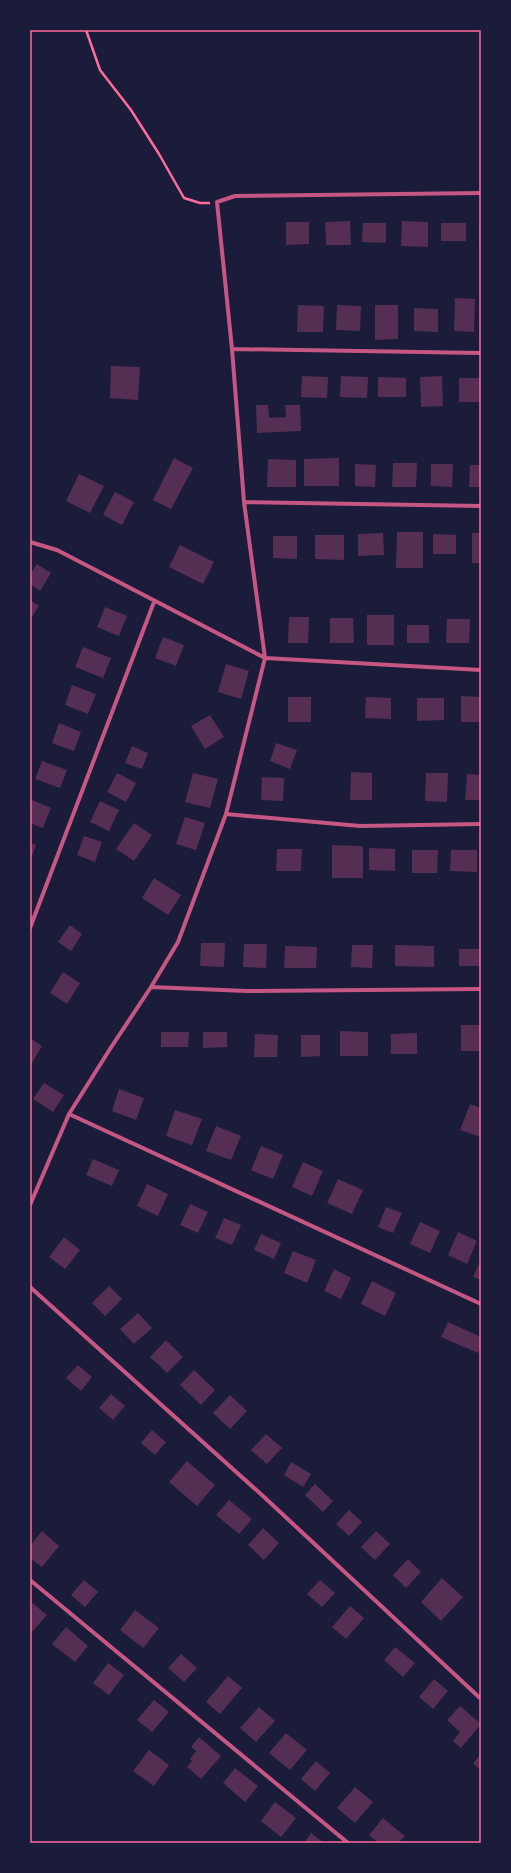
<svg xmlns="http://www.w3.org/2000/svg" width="511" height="1873" viewBox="0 0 511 1873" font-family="Arial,sans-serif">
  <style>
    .building { fill: #542f53 }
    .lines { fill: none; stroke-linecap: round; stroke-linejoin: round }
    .path { stroke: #ff6b9d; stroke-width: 2.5 }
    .minor { stroke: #c65784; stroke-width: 4 }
    .neatline { fill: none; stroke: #ff6b9d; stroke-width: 1.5 }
  </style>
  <rect width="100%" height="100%" fill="#1b1b3a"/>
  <path class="building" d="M 350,221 L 351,245 L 326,245 L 325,222 Z
    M 402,221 L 428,222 L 428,247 L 401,246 Z
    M 286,222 L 309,222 L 309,244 L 286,245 Z
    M 479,222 L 481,222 L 481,245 L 479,245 Z
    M 363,223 L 386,223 L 386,243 L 362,242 Z
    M 441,223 L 466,223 L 466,241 L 441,241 Z
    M 455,298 L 475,299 L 474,332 L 454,331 Z
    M 298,305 L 324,306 L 323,332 L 297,332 Z
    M 337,305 L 361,306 L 360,331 L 336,330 Z
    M 375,305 L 398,305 L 398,339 L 375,340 Z
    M 414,308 L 438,309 L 438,332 L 414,331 Z
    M 111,366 L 140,367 L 138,400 L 110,398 Z
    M 302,376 L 328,377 L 327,398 L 301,397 Z
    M 341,376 L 368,377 L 367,398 L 340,397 Z
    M 442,376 L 443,406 L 421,407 L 420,377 Z
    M 378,377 L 406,378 L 406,397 L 378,397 Z
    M 459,378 L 481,378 L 481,402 L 459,402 Z
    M 256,405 L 268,405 L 269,418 L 286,417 L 285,405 L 300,405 L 301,431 L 257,433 Z
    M 174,458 L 193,468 L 171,509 L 153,500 Z
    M 339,458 L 339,486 L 304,486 L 304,459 Z
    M 268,459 L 296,460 L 296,487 L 267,487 Z
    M 393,463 L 417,463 L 416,487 L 392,487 Z
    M 355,464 L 376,465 L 375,487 L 355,486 Z
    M 431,464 L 453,464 L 452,487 L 431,486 Z
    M 470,465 L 481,465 L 481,487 L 469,487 Z
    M 79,474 L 104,486 L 90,513 L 66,501 Z
    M 115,492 L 134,502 L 122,525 L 103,515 Z
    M 397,532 L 423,532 L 423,568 L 396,568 Z
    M 383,533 L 384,555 L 358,556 L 358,534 Z
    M 472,533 L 481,533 L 481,563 L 472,563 Z
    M 433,534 L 456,535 L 456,554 L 433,554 Z
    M 315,535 L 344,535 L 344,560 L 315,559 Z
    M 273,536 L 297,536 L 297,559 L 273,558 Z
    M 180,545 L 214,562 L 203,584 L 169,567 Z
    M 37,564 L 51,573 L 40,591 L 30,584 L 30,575 Z
    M 30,600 L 39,606 L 30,620 Z
    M 105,607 L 127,616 L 119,636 L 97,627 Z
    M 367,615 L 394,615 L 394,645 L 367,645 Z
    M 289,617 L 309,617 L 308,643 L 288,643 Z
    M 330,618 L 353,618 L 354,643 L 330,643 Z
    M 447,619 L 470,619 L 469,643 L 446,643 Z
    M 407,625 L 429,625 L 429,643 L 407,643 Z
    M 163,637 L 184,645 L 176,666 L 155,658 Z
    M 83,647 L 111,658 L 103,678 L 75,667 Z
    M 226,664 L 249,671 L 241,699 L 218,692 Z
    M 72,685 L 96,694 L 88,714 L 65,705 Z
    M 461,696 L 481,697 L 481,722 L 461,722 Z
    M 288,697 L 311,697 L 311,722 L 288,722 Z
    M 366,697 L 391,698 L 391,719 L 365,718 Z
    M 417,698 L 444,698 L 444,720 L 417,721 Z
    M 210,715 L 224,737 L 205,749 L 191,726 Z
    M 59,723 L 81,732 L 74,751 L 52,743 Z
    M 276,743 L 297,750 L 290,769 L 270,761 Z
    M 132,746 L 148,753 L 142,769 L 125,763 Z
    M 42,761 L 67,770 L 60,788 L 35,779 Z
    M 351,772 L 372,773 L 372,800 L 350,800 Z
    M 117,773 L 136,783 L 126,802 L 107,792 Z
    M 193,773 L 218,779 L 210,808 L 185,802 Z
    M 426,773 L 448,773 L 447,802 L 425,801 Z
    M 467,774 L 481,775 L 481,800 L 465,800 Z
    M 262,777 L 284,778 L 283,801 L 261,800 Z
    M 32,800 L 51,808 L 43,828 L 30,823 L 30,807 Z
    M 100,801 L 119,810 L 109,831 L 90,822 Z
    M 185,817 L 205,823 L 196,850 L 176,844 Z
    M 134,823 L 152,835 L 134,861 L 116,849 Z
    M 84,836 L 102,842 L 95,862 L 77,855 Z
    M 30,843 L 36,845 L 30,861 Z
    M 332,845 L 363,846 L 363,878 L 332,878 Z
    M 369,848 L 395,849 L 395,871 L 369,870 Z
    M 277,849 L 302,849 L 301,871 L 276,871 Z
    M 412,850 L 438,850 L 437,873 L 412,873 Z
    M 451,850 L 477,850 L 477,872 L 450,871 Z
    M 154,878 L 181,895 L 168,915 L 142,898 Z
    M 70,925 L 82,934 L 71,951 L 58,942 Z
    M 201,943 L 225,943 L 224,967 L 200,966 Z
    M 244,944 L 267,944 L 266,968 L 243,967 Z
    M 352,945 L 373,945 L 372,968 L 351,967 Z
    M 395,945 L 434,946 L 434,967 L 395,966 Z
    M 285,946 L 317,947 L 316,968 L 284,968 Z
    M 459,949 L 481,949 L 481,966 L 459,966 Z
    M 63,972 L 80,983 L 67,1004 L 50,993 Z
    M 461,1025 L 481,1025 L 481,1051 L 461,1051 Z
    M 340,1031 L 368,1032 L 368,1056 L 340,1056 Z
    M 161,1032 L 189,1032 L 188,1047 L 161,1047 Z
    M 203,1032 L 227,1032 L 227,1047 L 203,1048 Z
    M 417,1033 L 417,1054 L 391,1054 L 391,1034 Z
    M 255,1034 L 278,1035 L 277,1057 L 254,1057 Z
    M 301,1035 L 320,1035 L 320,1056 L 301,1057 Z
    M 30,1038 L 42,1046 L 32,1063 L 30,1062 Z
    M 44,1083 L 64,1095 L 53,1112 L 33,1099 Z
    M 119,1089 L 144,1098 L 136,1120 L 112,1111 Z
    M 470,1104 L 481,1108 L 481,1137 L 460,1130 Z
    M 175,1110 L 202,1119 L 192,1145 L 166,1136 Z
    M 216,1126 L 241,1136 L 231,1160 L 206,1151 Z
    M 261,1146 L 283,1155 L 273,1179 L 251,1170 Z
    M 93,1159 L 119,1170 L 112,1186 L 86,1175 Z
    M 303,1162 L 323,1171 L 312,1196 L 292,1187 Z
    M 338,1179 L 363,1190 L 352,1214 L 327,1203 Z
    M 147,1184 L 168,1194 L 158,1216 L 137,1206 Z
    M 190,1204 L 208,1212 L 198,1233 L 180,1225 Z
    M 386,1207 L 402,1213 L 393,1233 L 378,1227 Z
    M 224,1218 L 241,1225 L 232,1245 L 215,1238 Z
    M 420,1222 L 440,1231 L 430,1253 L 410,1244 Z
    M 458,1232 L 477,1241 L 467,1264 L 448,1255 Z
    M 261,1234 L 281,1243 L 274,1259 L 254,1250 Z
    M 64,1237 L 80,1250 L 65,1269 L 49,1257 Z
    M 293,1251 L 316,1260 L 307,1283 L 284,1273 Z
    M 481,1260 L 481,1280 L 473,1277 Z
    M 334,1269 L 351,1278 L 341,1299 L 324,1291 Z
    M 372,1281 L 396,1293 L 385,1316 L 361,1304 Z
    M 109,1286 L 122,1299 L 105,1316 L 92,1303 Z
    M 138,1313 L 152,1328 L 134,1344 L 120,1329 Z
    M 448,1322 L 481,1337 L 481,1346 L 478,1353 L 441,1337 Z
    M 166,1340 L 183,1357 L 167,1373 L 150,1357 Z
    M 78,1365 L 92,1377 L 81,1391 L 66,1378 Z
    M 194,1370 L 215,1390 L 201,1405 L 180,1385 Z
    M 111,1394 L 125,1406 L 113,1420 L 99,1408 Z
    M 230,1395 L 247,1411 L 230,1429 L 213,1413 Z
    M 152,1430 L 166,1442 L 155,1455 L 141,1443 Z
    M 266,1434 L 282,1448 L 267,1464 L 251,1450 Z
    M 187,1461 L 215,1485 L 197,1506 L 169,1482 Z
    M 291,1462 L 311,1474 L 303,1487 L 284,1475 Z
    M 315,1484 L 333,1501 L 323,1512 L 305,1495 Z
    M 229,1500 L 252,1519 L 239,1534 L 216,1515 Z
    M 349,1510 L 362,1522 L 349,1536 L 336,1524 Z
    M 263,1528 L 279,1543 L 264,1560 L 248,1545 Z
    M 42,1531 L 59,1546 L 42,1567 L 30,1558 L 30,1546 Z
    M 376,1531 L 390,1544 L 375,1560 L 361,1547 Z
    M 408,1559 L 421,1572 L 406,1588 L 393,1575 Z
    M 442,1578 L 463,1597 L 441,1621 L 421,1602 Z
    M 84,1580 L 98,1592 L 85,1607 L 71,1595 Z
    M 320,1580 L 335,1593 L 322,1607 L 307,1594 Z
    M 30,1601 L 47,1615 L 32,1632 L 30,1631 Z
    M 350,1606 L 364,1618 L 346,1639 L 332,1627 Z
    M 135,1610 L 159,1628 L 143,1648 L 120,1630 Z
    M 66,1627 L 88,1646 L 75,1662 L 52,1644 Z
    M 395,1647 L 415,1663 L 403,1677 L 384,1660 Z
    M 181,1654 L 197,1668 L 184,1682 L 168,1668 Z
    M 108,1663 L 124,1675 L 109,1695 L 93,1683 Z
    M 228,1676 L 242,1688 L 220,1714 L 206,1702 Z
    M 434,1679 L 448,1691 L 433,1709 L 419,1697 Z
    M 154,1700 L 169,1712 L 152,1732 L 137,1720 Z
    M 460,1706 L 481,1724 L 461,1748 L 453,1741 L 460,1732 L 447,1720 Z
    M 259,1707 L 275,1721 L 256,1742 L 240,1728 Z
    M 286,1733 L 307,1750 L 290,1770 L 269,1753 Z
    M 199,1737 L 221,1756 L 201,1779 L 187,1767 L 192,1761 L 190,1759 L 196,1751 L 191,1747 Z
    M 149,1750 L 169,1765 L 154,1786 L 133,1771 Z
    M 481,1753 L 481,1770 L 473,1764 Z
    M 316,1761 L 330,1773 L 315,1791 L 301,1779 Z
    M 235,1768 L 258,1786 L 245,1802 L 223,1783 Z
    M 355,1787 L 373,1802 L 355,1823 L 337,1808 Z
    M 275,1802 L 296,1818 L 281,1837 L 261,1821 Z
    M 383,1818 L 405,1836 L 398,1843 L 378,1843 L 369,1835 Z
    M 311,1833 L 324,1843 L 304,1843 Z"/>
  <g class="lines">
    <path class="path" d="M 86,30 L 100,70 L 131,110 L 159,154 L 184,198 L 200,203 L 209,203"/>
    <path class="minor" d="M 232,349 L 481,353
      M 244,502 L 481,506
      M 30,542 L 57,550 L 265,658 L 481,670
      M 226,814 L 360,826 L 481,824
      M 30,928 L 154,602
      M 151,987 L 247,991 L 481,989
      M 69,1114 L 481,1304
      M 30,1205 L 69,1114 L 110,1049 L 151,987 L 178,942 L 226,814 L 265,658 L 244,502 L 232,349 L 217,202 L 235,196 L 481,193
      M 30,1287 L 263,1496 L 481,1699
      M 30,1580 L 348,1843"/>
  </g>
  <rect width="511" height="1873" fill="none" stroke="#1b1b3a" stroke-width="62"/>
  <rect x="31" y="31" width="449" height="1811" class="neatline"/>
</svg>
